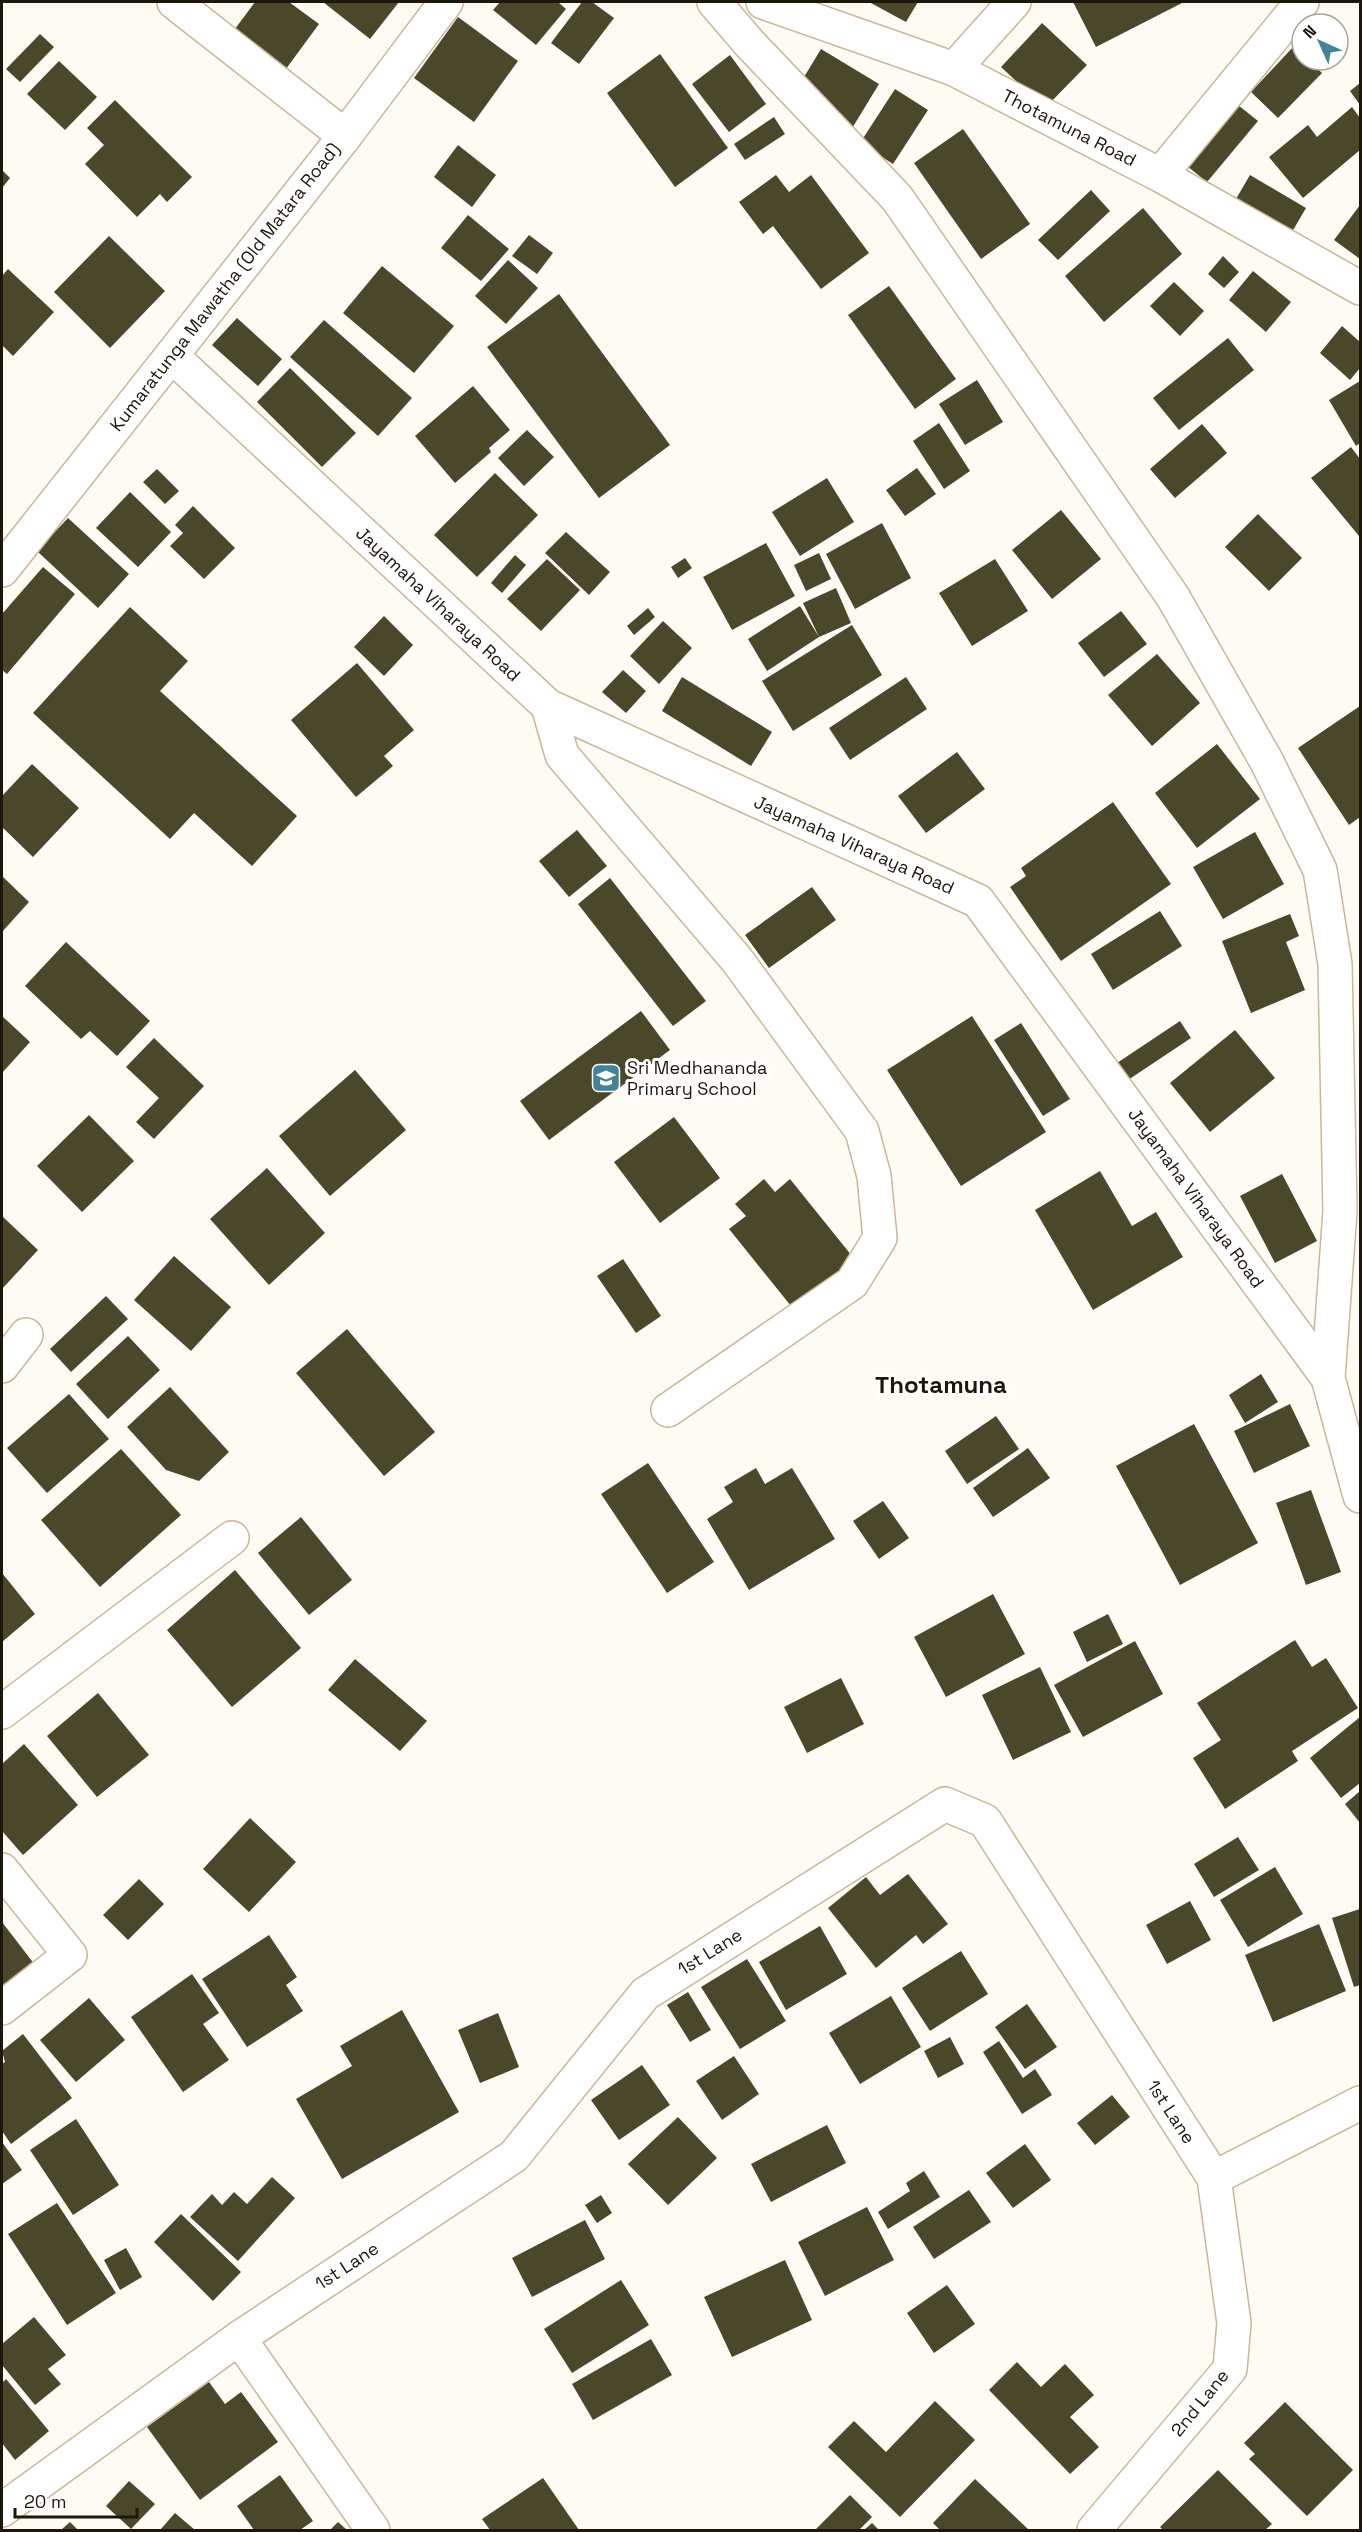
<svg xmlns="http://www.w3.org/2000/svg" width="1362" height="2532" viewBox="0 0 1362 2532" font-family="'Space Grotesk',sans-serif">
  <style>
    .building { fill: #4a482b }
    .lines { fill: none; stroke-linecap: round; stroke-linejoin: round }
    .minor-casing { stroke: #cab699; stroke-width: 36 }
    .highway-casing { stroke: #cab699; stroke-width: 36 }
    .minor { stroke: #fff; stroke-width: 33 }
    .highway { stroke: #fff; stroke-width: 33 }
    .labels { text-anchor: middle; stroke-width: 6; stroke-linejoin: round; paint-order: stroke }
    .street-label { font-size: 18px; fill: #1d160b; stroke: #fff }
    .poi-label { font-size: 18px; fill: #1d160b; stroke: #fff; text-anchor: start }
    .district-label { font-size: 24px; font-weight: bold; fill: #1d160b; stroke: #fff }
  </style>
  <rect width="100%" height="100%" fill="#fefaf4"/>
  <path class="building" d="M 255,2 L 289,2 L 319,24 L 283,73 L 232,33 Z
    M 323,2 L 399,2 L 370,39 Z
    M 500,2 L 558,2 L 566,9 L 536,45 L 493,10 Z
    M 582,2 L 592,2 L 614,18 L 579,64 L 551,43 Z
    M 869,2 L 918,2 L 906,22 Z
    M 1073,2 L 1181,2 L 1182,3 L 1096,47 Z
    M 458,17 L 518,61 L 474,122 L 414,78 Z
    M 1042,23 L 1087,65 L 1045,108 L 1001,67 Z
    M 40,34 L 54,47 L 20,82 L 6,69 Z
    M 1294,46 L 1302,54 L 1302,60 L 1308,60 L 1322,73 L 1278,118 L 1251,92 Z
    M 821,49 L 879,84 L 851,130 L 798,87 Z
    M 660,54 L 728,148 L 675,187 L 607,93 Z
    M 730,55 L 766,104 L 729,132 L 692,84 Z
    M 59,61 L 97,97 L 65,130 L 27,94 Z
    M 1360,83 L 1360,105 L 1350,91 Z
    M 895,89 L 928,110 L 893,164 L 860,143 Z
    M 115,100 L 192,177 L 167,202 L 160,194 L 137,217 L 85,164 L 104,145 L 87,128 Z
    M 1233,101 L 1258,121 L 1207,182 L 1182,162 Z
    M 1352,107 L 1360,118 L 1360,150 L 1303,198 L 1269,157 L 1308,125 L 1317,137 Z
    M 774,117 L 785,134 L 745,160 L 734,144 Z
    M 963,129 L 1030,224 L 981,259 L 914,163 Z
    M 458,145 L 496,175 L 472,207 L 434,177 Z
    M 2,170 L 10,178 L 2,188 Z
    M 776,175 L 789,192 L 811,175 L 869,253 L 821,289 L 773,226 L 763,234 L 739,202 Z
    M 1250,175 L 1306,208 L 1289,237 L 1233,204 Z
    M 1091,190 L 1110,211 L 1058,260 L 1038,240 Z
    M 1360,205 L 1360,259 L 1334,240 Z
    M 1143,208 L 1182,254 L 1104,322 L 1065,276 Z
    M 468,215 L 509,249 L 481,281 L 441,248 Z
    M 529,235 L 553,253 L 537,274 L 512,256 Z
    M 109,236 L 165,291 L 110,348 L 54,292 Z
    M 1223,256 L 1239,272 L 1224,288 L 1208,274 Z
    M 508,260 L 538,288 L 506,324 L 475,296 Z
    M 382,266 L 454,326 L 414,373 L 343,313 Z
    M 8,269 L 54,312 L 13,356 L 2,345 L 2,276 Z
    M 1253,271 L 1291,302 L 1266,332 L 1229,300 Z
    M 1174,282 L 1204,311 L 1180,336 L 1150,306 Z
    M 889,286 L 956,379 L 915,409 L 848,315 Z
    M 559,294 L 670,445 L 599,498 L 487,347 Z
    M 237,318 L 282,359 L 258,386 L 212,345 Z
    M 324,320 L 412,398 L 378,436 L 290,357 Z
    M 1342,326 L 1360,342 L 1360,368 L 1350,380 L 1320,353 Z
    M 1228,338 L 1254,370 L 1179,430 L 1153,398 Z
    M 290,368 L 356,433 L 322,467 L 257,402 Z
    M 977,380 L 1003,422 L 965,445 L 939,404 Z
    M 1360,381 L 1360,443 L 1356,446 L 1329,400 Z
    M 473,386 L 510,430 L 489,448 L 491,452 L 455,483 L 415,436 Z
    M 939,423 L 970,471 L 944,489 L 913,441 Z
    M 1202,424 L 1227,453 L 1175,498 L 1150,469 Z
    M 527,430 L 554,457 L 524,486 L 498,458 Z
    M 1351,447 L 1360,459 L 1359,536 L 1311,478 Z
    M 917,468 L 936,494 L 905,516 L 886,490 Z
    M 157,469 L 179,491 L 165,504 L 143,482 Z
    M 495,473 L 538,515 L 477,577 L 434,535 Z
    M 827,478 L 854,522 L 800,556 L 772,512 Z
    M 130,492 L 171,532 L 138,567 L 96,528 Z
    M 193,506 L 235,548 L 204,579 L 170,546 L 183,533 L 175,525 Z
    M 1061,510 L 1101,559 L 1052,599 L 1012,550 Z
    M 1258,514 L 1302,558 L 1269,591 L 1225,547 Z
    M 68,518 L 129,574 L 98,608 L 37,551 Z
    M 882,523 L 911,578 L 855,609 L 826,554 Z
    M 566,532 L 610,572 L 589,595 L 545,553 Z
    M 766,543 L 795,596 L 732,630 L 703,577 Z
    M 819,553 L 831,579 L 806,591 L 794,565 Z
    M 515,555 L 526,565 L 502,593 L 491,583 Z
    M 685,558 L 692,568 L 678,578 L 671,567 Z
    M 547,559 L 580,590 L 541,631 L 507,599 Z
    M 995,559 L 1028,611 L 972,646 L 939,593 Z
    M 43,567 L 75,594 L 7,674 L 2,670 L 2,614 Z
    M 836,588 L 851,623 L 819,637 L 803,603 Z
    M 800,606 L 819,637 L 767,671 L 748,639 Z
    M 130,607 L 188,661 L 160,691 L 297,816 L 252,866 L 194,813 L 170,839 L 33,713 Z
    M 648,608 L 655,617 L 634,635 L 627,626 Z
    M 1121,611 L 1147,644 L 1104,677 L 1078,643 Z
    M 384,616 L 413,645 L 384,676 L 354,647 Z
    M 663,621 L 692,648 L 659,684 L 630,656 Z
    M 852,625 L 882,675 L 793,731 L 762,681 Z
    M 1157,654 L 1200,703 L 1152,746 L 1108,695 Z
    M 357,663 L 414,730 L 384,756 L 393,766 L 356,797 L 291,720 Z
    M 623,670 L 646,691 L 626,713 L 602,692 Z
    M 682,677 L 772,732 L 751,766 L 662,711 Z
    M 906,677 L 927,709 L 850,760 L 829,728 Z
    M 1360,706 L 1360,817 L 1349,825 L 1298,748 Z
    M 1217,744 L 1260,799 L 1197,848 L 1155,793 Z
    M 957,752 L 985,789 L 926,833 L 898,796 Z
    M 32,764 L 79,808 L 33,857 L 2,827 L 2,796 Z
    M 1113,802 L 1171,884 L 1061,961 L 1010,887 L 1026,876 L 1021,868 Z
    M 577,830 L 607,866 L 569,897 L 539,861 Z
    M 1255,832 L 1284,884 L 1223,919 L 1193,867 Z
    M 2,876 L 29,902 L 2,932 Z
    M 610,878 L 706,1001 L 673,1026 L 578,904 Z
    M 812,887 L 836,920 L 769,968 L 745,935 Z
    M 1160,911 L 1182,946 L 1113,990 L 1091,954 Z
    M 1290,914 L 1299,936 L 1286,942 L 1305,990 L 1251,1013 L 1222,941 Z
    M 66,942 L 150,1021 L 117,1056 L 90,1031 L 81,1039 L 25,986 Z
    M 641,1011 L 670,1050 L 549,1140 L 520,1101 Z
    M 2,1016 L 30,1042 L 2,1073 Z
    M 972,1016 L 1046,1132 L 961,1186 L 887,1070 Z
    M 1180,1021 L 1191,1038 L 1128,1080 L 1117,1063 Z
    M 1021,1023 L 1070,1099 L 1043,1116 L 994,1040 Z
    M 1235,1030 L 1275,1078 L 1210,1132 L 1170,1083 Z
    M 154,1038 L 204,1086 L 154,1139 L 136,1122 L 159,1098 L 126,1067 Z
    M 355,1070 L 406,1130 L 330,1196 L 279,1136 Z
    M 89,1115 L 134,1161 L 82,1212 L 37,1166 Z
    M 674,1117 L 720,1178 L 660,1223 L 614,1162 Z
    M 267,1168 L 325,1233 L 269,1285 L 210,1219 Z
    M 1100,1171 L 1132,1226 L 1156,1212 L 1183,1257 L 1093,1310 L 1035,1210 Z
    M 1282,1174 L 1317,1241 L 1275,1263 L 1240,1196 Z
    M 764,1179 L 775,1192 L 790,1179 L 856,1261 L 795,1311 L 729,1229 L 746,1216 L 735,1204 Z
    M 2,1216 L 38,1250 L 2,1289 Z
    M 174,1256 L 231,1307 L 191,1351 L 134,1300 Z
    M 623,1259 L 661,1316 L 636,1333 L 597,1276 Z
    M 106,1296 L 128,1319 L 71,1372 L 50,1349 Z
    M 347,1329 L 435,1432 L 384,1476 L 296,1373 Z
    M 128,1336 L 160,1370 L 108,1419 L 76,1384 Z
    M 1261,1374 L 1278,1402 L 1245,1423 L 1229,1395 Z
    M 170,1387 L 229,1452 L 199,1481 L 166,1470 L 127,1427 Z
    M 69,1394 L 109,1439 L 47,1493 L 7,1448 Z
    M 1290,1404 L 1310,1446 L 1254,1473 L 1234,1431 Z
    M 996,1416 L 1019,1449 L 967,1484 L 945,1451 Z
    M 1194,1424 L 1258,1543 L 1180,1585 L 1116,1466 Z
    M 1028,1448 L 1050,1478 L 993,1517 L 973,1488 Z
    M 121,1449 L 181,1515 L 100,1587 L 41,1520 Z
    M 648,1463 L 714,1562 L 667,1593 L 601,1494 Z
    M 756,1468 L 765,1484 L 792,1468 L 835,1539 L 749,1590 L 707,1519 L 733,1502 L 724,1487 Z
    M 1311,1490 L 1341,1572 L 1306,1585 L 1276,1503 Z
    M 883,1501 L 909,1538 L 879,1559 L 853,1521 Z
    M 301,1517 L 352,1580 L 309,1615 L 258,1553 Z
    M 235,1570 L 301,1648 L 232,1707 L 167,1630 Z
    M 2,1573 L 35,1614 L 2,1642 Z
    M 993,1594 L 1025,1654 L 946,1697 L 914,1637 Z
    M 1108,1614 L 1123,1644 L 1087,1662 L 1073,1632 Z
    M 1295,1640 L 1312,1667 L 1326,1658 L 1358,1708 L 1292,1751 L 1298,1761 L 1225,1809 L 1193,1758 L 1221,1740 L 1197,1703 Z
    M 1135,1641 L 1163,1694 L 1083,1737 L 1054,1685 Z
    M 355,1659 L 427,1721 L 400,1751 L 328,1690 Z
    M 1040,1667 L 1071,1732 L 1013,1760 L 982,1695 Z
    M 841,1678 L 864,1724 L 807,1753 L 784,1707 Z
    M 98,1693 L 149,1755 L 97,1797 L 47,1736 Z
    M 1360,1717 L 1360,1783 L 1341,1798 L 1310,1758 Z
    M 24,1744 L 78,1805 L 23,1855 L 2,1831 L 2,1764 Z
    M 1360,1791 L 1360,1823 L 1345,1804 Z
    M 250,1818 L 296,1862 L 249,1912 L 203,1869 Z
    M 1238,1837 L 1259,1870 L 1214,1897 L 1194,1864 Z
    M 1275,1867 L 1303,1914 L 1248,1947 L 1220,1900 Z
    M 908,1874 L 948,1924 L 923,1944 L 916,1935 L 876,1968 L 828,1908 L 866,1877 L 880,1895 Z
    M 139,1879 L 164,1904 L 128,1940 L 103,1915 Z
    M 1190,1901 L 1211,1940 L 1167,1964 L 1146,1925 Z
    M 1360,1909 L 1360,1985 L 1354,1987 L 1332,1918 Z
    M 2,1922 L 35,1965 L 2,1991 Z
    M 1319,1924 L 1346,1991 L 1273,2022 L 1245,1955 Z
    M 820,1926 L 847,1974 L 786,2010 L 759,1962 Z
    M 269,1935 L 297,1977 L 286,1985 L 303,2011 L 247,2047 L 202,1979 Z
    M 961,1951 L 988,1994 L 930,2031 L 902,1988 Z
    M 747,1959 L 786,2021 L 740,2049 L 701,1987 Z
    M 192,1974 L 219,2013 L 203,2024 L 229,2060 L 183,2092 L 131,2017 Z
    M 688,1992 L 711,2030 L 690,2042 L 667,2005 Z
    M 891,1996 L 921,2047 L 860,2084 L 829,2033 Z
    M 89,1998 L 125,2040 L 76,2082 L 40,2040 Z
    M 1027,2004 L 1057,2047 L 1025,2069 L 995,2027 Z
    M 402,2010 L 459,2112 L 342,2179 L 296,2099 L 352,2066 L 340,2046 Z
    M 498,2013 L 519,2067 L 480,2083 L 458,2030 Z
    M 23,2034 L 72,2098 L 11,2144 L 2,2131 L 2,2064 L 5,2062 L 2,2051 Z
    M 950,2037 L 964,2064 L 938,2078 L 924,2051 Z
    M 999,2041 L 1023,2078 L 1035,2069 L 1052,2095 L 1022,2114 L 983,2052 Z
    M 734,2056 L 759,2094 L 722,2120 L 696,2081 Z
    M 642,2065 L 670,2105 L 619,2140 L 591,2100 Z
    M 1112,2095 L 1130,2117 L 1095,2145 L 1077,2123 Z
    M 678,2117 L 717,2158 L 668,2205 L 628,2164 Z
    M 76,2119 L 119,2185 L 73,2215 L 30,2150 Z
    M 827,2125 L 846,2163 L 771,2202 L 751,2164 Z
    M 2,2142 L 22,2170 L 2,2184 Z
    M 1025,2144 L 1051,2180 L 1013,2208 L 986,2173 Z
    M 924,2171 L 940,2197 L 888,2229 L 878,2212 L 910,2191 L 906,2183 Z
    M 272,2177 L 295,2198 L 238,2261 L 190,2217 L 212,2194 L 222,2205 L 234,2192 L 247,2204 Z
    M 969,2190 L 991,2222 L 934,2259 L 913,2227 Z
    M 601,2195 L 612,2213 L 597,2223 L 585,2205 Z
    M 57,2203 L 116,2293 L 67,2325 L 8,2234 Z
    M 867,2207 L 894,2260 L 825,2296 L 798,2242 Z
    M 181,2214 L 241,2272 L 213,2301 L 154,2242 Z
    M 585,2220 L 605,2259 L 532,2297 L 512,2258 Z
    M 126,2248 L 142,2277 L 120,2290 L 104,2260 Z
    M 785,2260 L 812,2320 L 732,2357 L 704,2297 Z
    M 621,2280 L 649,2325 L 572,2373 L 544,2329 Z
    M 947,2285 L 975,2324 L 934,2353 L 907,2313 Z
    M 34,2317 L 66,2355 L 48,2369 L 61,2384 L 35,2405 L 2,2365 L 2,2344 Z
    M 651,2339 L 672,2375 L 593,2420 L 572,2384 Z
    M 1017,2362 L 1041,2387 L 1065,2364 L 1094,2395 L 1070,2417 L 1099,2447 L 1070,2474 L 989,2390 Z
    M 6,2379 L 49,2431 L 15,2460 L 2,2443 L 2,2383 Z
    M 209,2382 L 225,2404 L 241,2392 L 278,2442 L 200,2500 L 147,2427 Z
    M 935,2401 L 975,2440 L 900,2517 L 828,2447 L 854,2421 L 886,2452 Z
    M 1285,2402 L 1353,2470 L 1307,2516 L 1249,2459 L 1255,2454 L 1244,2443 Z
    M 1218,2470 L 1272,2524 L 1265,2530 L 1163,2530 L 1160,2527 Z
    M 280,2475 L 313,2521 L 300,2530 L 254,2530 L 237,2506 Z
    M 543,2478 L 579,2530 L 490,2530 L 482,2519 Z
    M 975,2479 L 1028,2529 L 1027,2530 L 940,2530 L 933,2523 Z
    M 129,2481 L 155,2504 L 131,2529 L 106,2506 Z
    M 850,2495 L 872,2517 L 859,2530 L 815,2530 Z
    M 175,2513 L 195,2530 L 160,2530 Z
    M 70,2522 L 78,2530 L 61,2530 Z
    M 338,2522 L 347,2530 L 330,2530 Z
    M 872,2523 L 879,2530 L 864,2530 Z"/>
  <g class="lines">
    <g class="minor-casing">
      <path id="minor" d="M 174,2 L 345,136
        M 714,2 L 750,44 L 897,198 L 1173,597 L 1267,762 L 1320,870 L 1335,964 L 1340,1211 L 1328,1378
        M 763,2 L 954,69 L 1160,175 L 1360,288
        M 954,69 L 1014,2
        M 1160,175 L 1302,2
        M 172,356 L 548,706 L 978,901 L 1328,1378 L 1360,1496
        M 548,706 L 562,755 L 737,960 L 862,1131 L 874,1176 L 880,1238 L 852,1283 L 668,1410
        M 2,1366 L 26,1335
        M 2,1712 L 232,1538
        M 2,1870 L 70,1955 L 2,2008
        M 239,2338 L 373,2530
        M 2,2510 L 239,2338 L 514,2156 L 645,1994 L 945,1804 L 985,1821 L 1214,2178 L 1360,2103
        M 1094,2530 L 1230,2369 L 1234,2323 L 1214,2178"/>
    </g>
    <g class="highway-casing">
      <path id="highway" d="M 2,570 L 345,136 L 446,2"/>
    </g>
    <use href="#minor" class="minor"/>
    <use href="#highway" class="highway"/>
  </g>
  <defs>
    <g id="school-square" transform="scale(1.5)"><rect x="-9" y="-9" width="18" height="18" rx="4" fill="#428495" stroke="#fff"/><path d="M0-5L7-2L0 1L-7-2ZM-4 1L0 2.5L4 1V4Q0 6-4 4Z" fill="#fff"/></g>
  </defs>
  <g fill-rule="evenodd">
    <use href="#school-square" x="606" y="1078"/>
  </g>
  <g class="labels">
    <g class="street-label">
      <text transform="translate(1069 128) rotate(27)" y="6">Thotamuna Road</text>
      <text transform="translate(225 287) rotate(-52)" y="6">Kumaratunga Mawatha (Old Matara Road)</text>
      <text transform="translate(438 604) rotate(43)" y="6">Jayamaha Viharaya Road</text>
      <text transform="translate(854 845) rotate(24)" y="6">Jayamaha Viharaya Road</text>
      <text transform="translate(1196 1198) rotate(54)" y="6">Jayamaha Viharaya Road</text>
      <text transform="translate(710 1952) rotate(-32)" y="6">1st Lane</text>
      <text transform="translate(1171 2112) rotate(57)" y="6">1st Lane</text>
      <text transform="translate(347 2266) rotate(-33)" y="6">1st Lane</text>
      <text transform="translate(1200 2403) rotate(-51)" y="6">2nd Lane</text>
    </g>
    <g class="poi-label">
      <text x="627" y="1074">Sri Medhananda<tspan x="627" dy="21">Primary School</tspan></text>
    </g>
    <g class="district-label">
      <text x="941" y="1393">Thotamuna</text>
    </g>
  </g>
  <rect width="1362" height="2532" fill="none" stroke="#1d160b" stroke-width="6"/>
  <g transform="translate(1320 42) rotate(315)"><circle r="28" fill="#ffffff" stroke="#a5a29d" stroke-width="1.5"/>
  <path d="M0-4.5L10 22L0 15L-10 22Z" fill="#428495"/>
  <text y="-9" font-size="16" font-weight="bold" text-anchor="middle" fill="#1d160b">N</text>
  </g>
  <path d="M15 2508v9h122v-9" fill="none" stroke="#1d160b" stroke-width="3"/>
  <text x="24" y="2508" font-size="18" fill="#1d160b" stroke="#ffffff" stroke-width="4.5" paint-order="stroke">20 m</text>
</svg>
